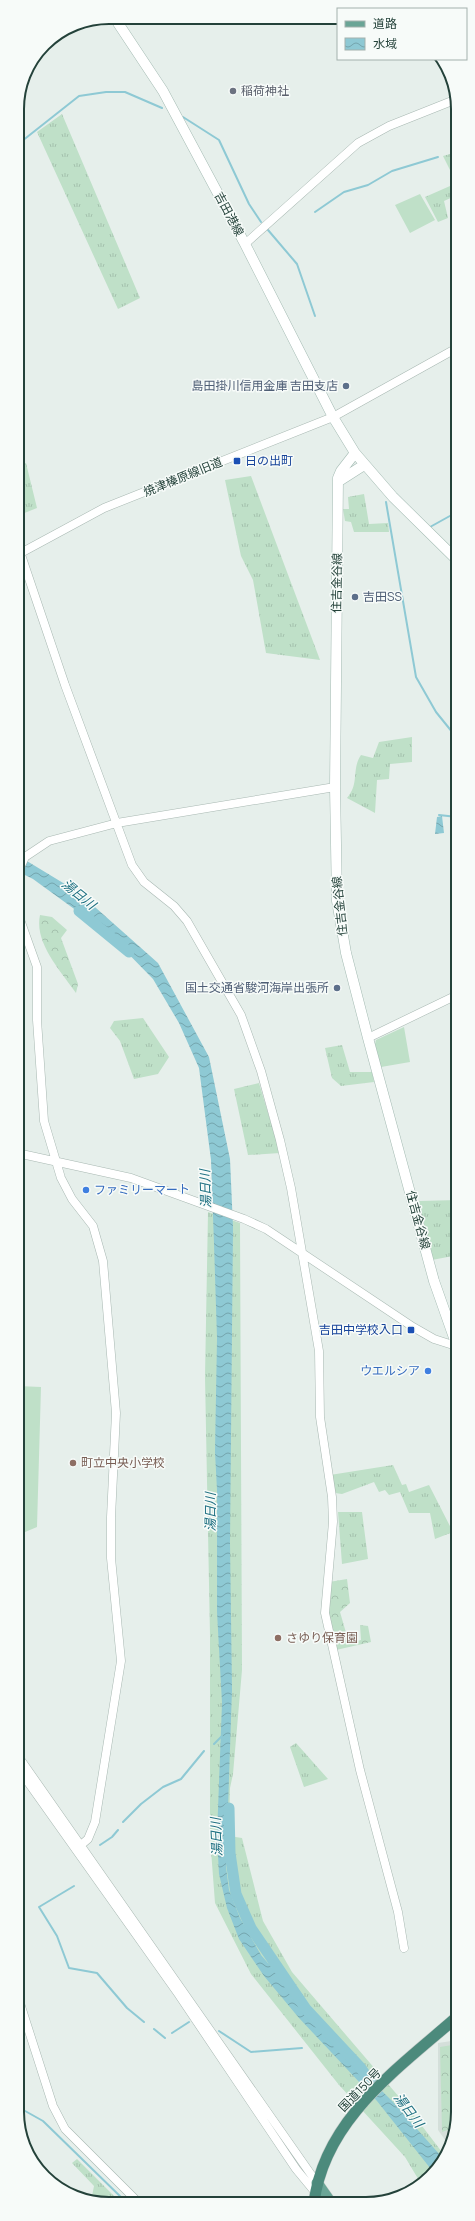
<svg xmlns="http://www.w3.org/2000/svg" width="475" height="2221" viewBox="0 0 475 2221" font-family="Manrope,'Noto Sans JP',sans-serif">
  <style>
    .built { fill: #d4dfda }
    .grass { fill: url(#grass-tufts) }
    .forest { fill: url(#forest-crowns) }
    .pitch { fill: #bfe0c8 }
    .water { fill: url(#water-waves) }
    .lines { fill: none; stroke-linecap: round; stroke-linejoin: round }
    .stream { stroke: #8ec9d4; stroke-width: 2 }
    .river { stroke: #8ec9d4; stroke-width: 11 }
    .tertiary-casing { stroke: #a8b8b2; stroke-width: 9 }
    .secondary-casing { stroke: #a4bbb3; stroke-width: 11 }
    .primary-casing { stroke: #c2cac8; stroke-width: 12 }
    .trunk-casing { stroke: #c2cac8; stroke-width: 12 }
    .tertiary { stroke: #fff; stroke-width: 8 }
    .secondary { stroke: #fff; stroke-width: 10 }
    .primary { stroke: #6aa596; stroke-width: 11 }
    .trunk { stroke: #4c8a7c; stroke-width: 11 }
    .worship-dot { fill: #6b7280; stroke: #f7fbf9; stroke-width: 1.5 }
    .service-dot { fill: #5c6f8a; stroke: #f7fbf9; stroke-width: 1.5 }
    .transit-dot { fill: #1a4fb4; stroke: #f7fbf9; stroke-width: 1.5 }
    .shop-dot { fill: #3f7fe0; stroke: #f7fbf9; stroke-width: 1.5 }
    .education-dot { fill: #8d6e63; stroke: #f7fbf9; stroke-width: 1.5 }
    .labels { text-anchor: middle; stroke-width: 3; stroke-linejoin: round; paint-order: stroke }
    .worship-label { font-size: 12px; fill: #5b616d; stroke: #f7fbf9; text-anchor: start }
    .street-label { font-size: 12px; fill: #24423a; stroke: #f7fbf9 }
    .service-label { font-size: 12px; fill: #4e5e75; stroke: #f7fbf9; text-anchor: end }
    .transit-label { font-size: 12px; fill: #164399; stroke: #f7fbf9; text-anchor: start }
    .shop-label { font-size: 12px; fill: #366cbe; stroke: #f7fbf9; text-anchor: start }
    .education-label { font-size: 12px; fill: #785e54; stroke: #f7fbf9; text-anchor: start }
    .water-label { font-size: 13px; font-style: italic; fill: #1c6f80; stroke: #f7fbf9 }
    .rim { fill: none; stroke: #24423a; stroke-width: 2 }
  </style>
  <defs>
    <pattern id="grass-tufts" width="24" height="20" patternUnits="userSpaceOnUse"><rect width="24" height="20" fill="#bfe0c8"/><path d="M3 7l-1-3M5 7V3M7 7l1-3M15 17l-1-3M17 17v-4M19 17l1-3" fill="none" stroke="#a4c1ad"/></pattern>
    <pattern id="forest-crowns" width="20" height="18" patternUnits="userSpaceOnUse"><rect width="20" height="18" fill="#bfe0c8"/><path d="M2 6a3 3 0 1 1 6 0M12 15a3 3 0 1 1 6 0" fill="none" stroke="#a4c1ad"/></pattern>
    <pattern id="water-waves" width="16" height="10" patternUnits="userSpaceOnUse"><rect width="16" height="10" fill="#8ec9d4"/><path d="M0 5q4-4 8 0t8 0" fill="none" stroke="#74a5ad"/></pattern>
  </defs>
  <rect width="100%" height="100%" fill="#e6efeb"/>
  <path class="built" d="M 458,2040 L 458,2117 L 451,2148 L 438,2130 L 438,2043 Z"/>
  <path class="grass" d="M 62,114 L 140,298 L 118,309 L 37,132 Z
    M 457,152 L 457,180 L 455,180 L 443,156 Z
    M 450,186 L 455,196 L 444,201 L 448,218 L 438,222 L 425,197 Z
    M 26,463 L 37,508 L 17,516 L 17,465 Z
    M 251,476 L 320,660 L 266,653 L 253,580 L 241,556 L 225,480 Z
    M 364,494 L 369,524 L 388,523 L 389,532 L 354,532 L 351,522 L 345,521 L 343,509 L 349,509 L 348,497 Z
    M 412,737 L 412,762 L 390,764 L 389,779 L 377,780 L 375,813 L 347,798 C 360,783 351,770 361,755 L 373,758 L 379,742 Z
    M 143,1018 L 169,1057 L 158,1074 L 134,1079 L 120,1041 L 110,1028 L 114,1021 Z
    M 342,1045 L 350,1072 L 372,1072 L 374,1082 L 341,1086 L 332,1078 L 325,1048 Z
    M 450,1059 L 458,1059 L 458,1099 Z
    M 259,1083 L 280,1153 L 248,1155 L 234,1089 Z
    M 458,1200 L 458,1255 L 432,1260 L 419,1201 Z
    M 208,1212 L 240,1223 L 242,1670 L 233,1774 L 230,1788 L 229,1836 L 242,1838 L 263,1921 L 292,1972 L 406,2105 L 445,2156 L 431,2177 L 420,2182 L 405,2157 L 339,2085 L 251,1974 L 215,1903 L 210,1837 L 210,1635 L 205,1377 Z
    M 393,1465 L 402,1485 L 406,1484 L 409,1492 L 429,1485 L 453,1532 L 435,1539 L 430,1513 L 409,1513 L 400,1492 L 389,1495 L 385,1490 L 379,1492 L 374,1482 L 342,1494 L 335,1493 L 330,1475 Z
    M 338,1512 L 362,1512 L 368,1559 L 342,1564 Z
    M 296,1743 L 328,1779 L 304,1787 L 290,1747 Z
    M 77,2159 L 120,2202 L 91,2201 L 94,2186 L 72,2163 Z"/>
  <path class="forest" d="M 40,915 L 52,917 L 67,930 L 61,938 L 78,984 L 76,993 C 61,971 34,943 40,915 Z
    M 347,1579 L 350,1603 L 340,1612 L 349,1643 L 361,1640 L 360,1625 L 368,1626 L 371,1642 L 336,1650 L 329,1625 L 329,1582 Z
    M 458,2044 L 458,2117 L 456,2127 L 442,2132 L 440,2047 Z"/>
  <path class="pitch" d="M 420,194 L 435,220 L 410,233 L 395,205 Z
    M 404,1027 L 410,1062 L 381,1067 L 375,1044 L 376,1040 Z
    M 18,1386 L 41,1387 L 37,1527 L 18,1535 L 18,1406 L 20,1405 Z"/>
  <path class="water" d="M 442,816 L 444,833 L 435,834 L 437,817 Z
    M 17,855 L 78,892 L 158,963 L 209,1057 L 230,1159 L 233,1227 L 230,1543 L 232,1690 L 226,1867 L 229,1890 L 240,1918 L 261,1955 L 350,2059 L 393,2102 L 441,2156 L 443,2159 L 434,2173 L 377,2101 L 299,2018 L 264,1976 L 239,1939 L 227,1908 L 219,1874 L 217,1836 L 222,1703 L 217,1612 L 217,1490 L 215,1452 L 217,1338 L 214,1244 L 211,1160 L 199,1068 L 179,1023 L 153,979 L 110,935 L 33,879 L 17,871 Z"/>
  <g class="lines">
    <path class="stream" d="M 183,117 L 219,140 L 249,204 L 261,222
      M 17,145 L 79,96 L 106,92 L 125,92 L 162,108
      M 315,212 L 344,192 L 368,185 L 392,171 L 438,157
      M 268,230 L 297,264 L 315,316
      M 386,502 L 416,677 L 436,712 L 457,738
      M 430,527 L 457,512
      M 439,815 L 457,817
      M 214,1744 L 222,1736
      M 123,1822 L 141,1804 L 163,1787 L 181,1779 L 204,1751
      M 100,1845 L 112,1837 L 118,1830
      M 74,1886 L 39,1907 L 57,1936 L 69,1968 L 97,1973 L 127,2008 L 144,2022
      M 154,2029 L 165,2038
      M 219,2031 L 251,2052 L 302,2048
      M 172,2033 L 189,2022
      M 18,2107 L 43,2121 L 126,2202"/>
    <path class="river" d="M 79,911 L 129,952
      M 229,1808 L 230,1853 L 236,1894 L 251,1928 L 306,2009 L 360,2067 L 372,2084"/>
    <g class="tertiary-casing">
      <path id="tertiary" d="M 245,244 L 358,143 L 389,126 L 457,99
        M 17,543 L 65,685 L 126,849 L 132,865 L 144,882 L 174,906 L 187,921 L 241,1015 L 261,1071 L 280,1140 L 291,1188 L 319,1351 L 320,1417 L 332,1497 L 333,1522 L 325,1613 L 360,1770 L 398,1912 L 404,1948
        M 17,555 L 104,508 L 333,417 L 457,348
        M 17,874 L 25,857 L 49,841 L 117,823 L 335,787
        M 17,911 L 37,967 L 37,1020 L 44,1121 L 61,1178 L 72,1199 L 93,1226 L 103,1261 L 116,1413 L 111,1517 L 111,1558 L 121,1661 L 95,1822 L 88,1839 L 81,1845
        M 368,1038 L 457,995
        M 17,1153 L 131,1178 L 244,1219 L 266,1229 L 413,1327 L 434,1339 L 456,1346
        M 18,1756 L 317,2183
        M 18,1768 L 179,1995 L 296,2169 L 315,2192
        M 18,1997 L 53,2106 L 65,2129 L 138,2202"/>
    </g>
    <g class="secondary-casing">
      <path id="secondary" d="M 114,17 L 163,91 L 245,244 L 333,417 L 355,453 L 393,497 L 457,560
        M 355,453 L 341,471 L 338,478 L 335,787 L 337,901 L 346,953 L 368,1038 L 434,1281 L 458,1349
        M 339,481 L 364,465"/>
    </g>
    <g class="primary-casing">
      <path id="primary" d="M 317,2183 L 331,2203"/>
    </g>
    <g class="trunk-casing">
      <path id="trunk" d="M 314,2203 C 324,2119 399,2068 458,2016"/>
    </g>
    <use href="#tertiary" class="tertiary"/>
    <use href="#secondary" class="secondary"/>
    <use href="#primary" class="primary"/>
    <use href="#trunk" class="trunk"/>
  </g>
  <circle class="worship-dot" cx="233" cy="91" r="4"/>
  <g class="service-dot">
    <circle cx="346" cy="386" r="4"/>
    <circle cx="355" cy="597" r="4"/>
    <circle cx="337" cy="988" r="4"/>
  </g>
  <g class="transit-dot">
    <rect x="233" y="457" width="8" height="8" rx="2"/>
    <rect x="407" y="1326" width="8" height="8" rx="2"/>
  </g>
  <g class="shop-dot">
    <circle cx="86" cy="1190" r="4"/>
    <circle cx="428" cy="1371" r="4"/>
  </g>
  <g class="education-dot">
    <circle cx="73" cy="1463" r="4"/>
    <circle cx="278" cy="1638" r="4"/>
  </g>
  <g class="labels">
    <g class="worship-label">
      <text x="241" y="95">稲荷神社</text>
    </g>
    <g class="street-label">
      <text transform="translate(229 214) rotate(62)" y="4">吉田港線</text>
      <text transform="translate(183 477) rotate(-22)" y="4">焼津榛原線旧道</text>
      <text transform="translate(337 583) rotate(-89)" y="4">住吉金谷線</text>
      <text transform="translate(340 906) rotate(-96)" y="4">住吉金谷線</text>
      <text transform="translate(418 1220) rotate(75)" y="4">住吉金谷線</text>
      <text transform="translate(360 2090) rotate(-46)" y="4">国道150号</text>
    </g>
    <g class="service-label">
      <text x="338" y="390">島田掛川信用金庫 吉田支店</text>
      <text x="363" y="601" text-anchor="start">吉田SS</text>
      <text x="329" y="992">国土交通省駿河海岸出張所</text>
    </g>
    <g class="transit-label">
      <text x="245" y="465">日の出町</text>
      <text x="403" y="1334" text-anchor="end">吉田中学校入口</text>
    </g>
    <g class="shop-label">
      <text x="94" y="1194">ファミリーマート</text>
      <text x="420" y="1375" text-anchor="end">ウエルシア</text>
    </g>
    <g class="education-label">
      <text x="81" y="1467">町立中央小学校</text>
      <text x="286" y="1642">さゆり保育園</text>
    </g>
    <g class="water-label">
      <text transform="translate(79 894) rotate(39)" y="5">湯日川</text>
      <text transform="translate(205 1189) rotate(-92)" y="5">湯日川</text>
      <text transform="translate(210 1512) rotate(-90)" y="5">湯日川</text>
      <text transform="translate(216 1837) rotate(-93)" y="5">湯日川</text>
      <text transform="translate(409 2110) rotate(53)" y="5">湯日川</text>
    </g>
  </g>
  <path d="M0 0H475V2221H0ZM109 24H366A85 85 0 0 1 451 109V2112A85 85 0 0 1 366 2197H109A85 85 0 0 1 24 2112V109A85 85 0 0 1 109 24Z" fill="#f7fbf9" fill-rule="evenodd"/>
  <path class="rim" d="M109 24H366A85 85 0 0 1 451 109V2112A85 85 0 0 1 366 2197H109A85 85 0 0 1 24 2112V109A85 85 0 0 1 109 24Z"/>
  <rect x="337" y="8" width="130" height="52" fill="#f7fbf9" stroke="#a3b1ad"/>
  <rect x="345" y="21" width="20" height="6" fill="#6aa596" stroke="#a3b1ad"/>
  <text x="373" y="28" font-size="12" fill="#24423a">道路</text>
  <rect x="345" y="38" width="20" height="12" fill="url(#water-waves)" stroke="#a3b1ad"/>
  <text x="373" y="48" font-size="12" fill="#24423a">水域</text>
</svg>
